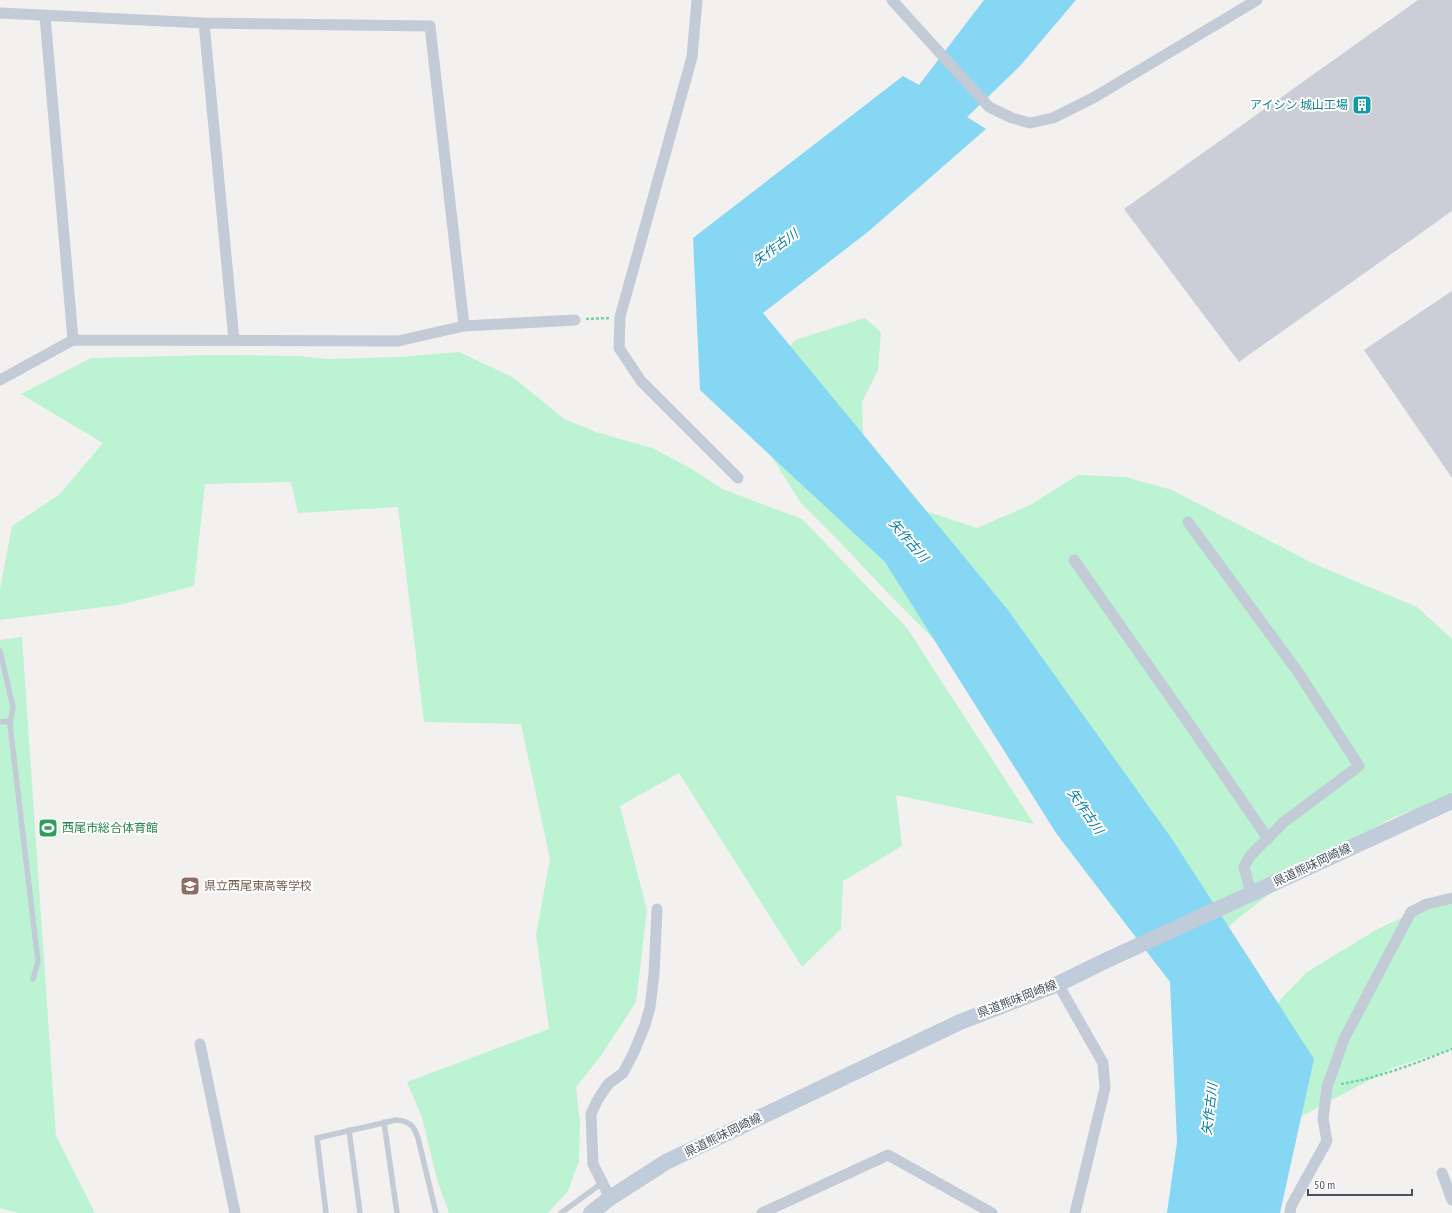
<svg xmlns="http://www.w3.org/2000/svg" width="1452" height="1213" viewBox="0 0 1452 1213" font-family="'PT Sans Narrow','Noto Sans JP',sans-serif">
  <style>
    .green { fill: #bbf3d3 }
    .water { fill: #85d7f3 }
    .building { fill: #cbced6 }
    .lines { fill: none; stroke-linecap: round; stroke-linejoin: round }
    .path { stroke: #71d4a8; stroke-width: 2.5; stroke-dasharray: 3 2; stroke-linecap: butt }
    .service { stroke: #c2cbd6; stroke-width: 5.5 }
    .minor { stroke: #c2cbd6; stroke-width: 11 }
    .secondary { stroke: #c1ccda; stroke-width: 16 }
    .labels { text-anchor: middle; stroke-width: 4; stroke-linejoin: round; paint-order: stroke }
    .culture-label { font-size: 12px; fill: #0d838f; stroke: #fff; text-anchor: end }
    .leisure-label { font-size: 12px; fill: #27864d; stroke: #fff; text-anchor: start }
    .street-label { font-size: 12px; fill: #46525f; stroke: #fff }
    .education-label { font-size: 12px; fill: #785e54; stroke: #fff; text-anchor: start }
    .water-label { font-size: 13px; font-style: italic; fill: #037ca6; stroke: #fff }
  </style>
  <rect width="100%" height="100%" fill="#f3f0f0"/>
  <path class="green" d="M 865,318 L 881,332 L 878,370 L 862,402 L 864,467 L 911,506 L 977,528 L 1030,505 L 1078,475 L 1126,477 L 1172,490 L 1314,564 L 1417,607 L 1452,639 L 1452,798 L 1394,817 L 1309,864 L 1246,912 L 1209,943 L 991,697 L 886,591 L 839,541 L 801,503 L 770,454 L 767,376 L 795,340 Z
    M 459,352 L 514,378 L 564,419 L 596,432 L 652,448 L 692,469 L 722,489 L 802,519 L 907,628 L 1034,824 L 896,795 L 902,846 L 843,881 L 841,929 L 802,967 L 679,773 L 620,806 L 647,910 L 636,1002 L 600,1057 L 576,1087 L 580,1123 L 579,1161 L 568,1191 L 548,1213 L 449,1213 L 437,1180 L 422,1117 L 407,1082 L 549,1029 L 536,935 L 550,859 L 521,724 L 424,722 L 398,507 L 298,513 L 291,482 L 205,484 L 194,586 L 119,605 L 0,620 L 0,589 L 12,526 L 60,494 L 103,443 L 21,394 L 91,358 L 217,355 L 298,356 L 327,359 L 398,357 Z
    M 22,637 L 56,1136 L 95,1213 L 19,1213 L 0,1208 L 0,640 Z
    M 1452,894 L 1452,1049 L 1392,1068 L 1300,1117 L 1267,1013 L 1307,972 L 1376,930 Z"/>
  <path class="water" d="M 984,0 L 1076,0 L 1020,66 L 967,117 L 986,129 L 869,231 L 763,313 L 1008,610 L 1172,839 L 1314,1059 L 1280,1213 L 1167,1213 L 1177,1142 L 1170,982 L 1056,833 L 885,562 L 700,390 L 693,238 L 903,76 L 919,85 Z"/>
  <path class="building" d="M 1418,0 L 1452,0 L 1452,211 L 1239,362 L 1124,209 Z
    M 1452,291 L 1452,478 L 1364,350 Z"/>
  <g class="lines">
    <path class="path" d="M 586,319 L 609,318
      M 1341,1084 C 1379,1078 1416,1063 1452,1049"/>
    <path class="service" d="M 0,651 L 13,707 L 10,725 L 38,962 L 33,979
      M 0,722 L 10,721
      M 384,1122 L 397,1213
      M 349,1130 L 360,1213
      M 326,1213 L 317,1138 L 396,1120 C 410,1121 414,1126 418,1138 L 436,1213
      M 561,1213 L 602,1183"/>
    <path class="minor" d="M 697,0 L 692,57 L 620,317 L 619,348 L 641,381 L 738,478
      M 892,0 L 989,107 L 1012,118 L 1030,123 L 1053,118 L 1093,98 L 1257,0
      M 0,13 L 204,23 L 430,26 L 464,326
      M 45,16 L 73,340
      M 204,23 L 234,340
      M 0,380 L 73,340 L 398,341 L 464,326 L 575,320
      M 1188,522 L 1298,672 L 1359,766 L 1284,822 L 1250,856 L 1244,867 L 1251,893
      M 1074,560 L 1192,728 L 1268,839
      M 1058,984 L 1103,1063 L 1105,1088 L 1075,1213
      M 200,1044 L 235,1213
      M 1442,1173 L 1452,1200
      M 610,1198 L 593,1164 L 591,1114 L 597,1101 L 608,1084 L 623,1073 L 634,1052 L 645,1025 L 650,1007 L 654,974 L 657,909
      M 762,1213 L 888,1155 L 992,1213
      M 1290,1213 L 1291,1206 L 1327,1141 L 1323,1119 L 1327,1087 L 1344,1039 L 1411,912 L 1427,904 L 1452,898"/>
    <path class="secondary" d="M 591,1213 L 610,1198 L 666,1162 L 960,1022 L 1058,984 L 1105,961 L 1452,801"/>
  </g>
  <defs>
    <g id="building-square" transform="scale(1)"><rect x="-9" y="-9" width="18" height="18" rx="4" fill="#0f9aa8" stroke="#fff"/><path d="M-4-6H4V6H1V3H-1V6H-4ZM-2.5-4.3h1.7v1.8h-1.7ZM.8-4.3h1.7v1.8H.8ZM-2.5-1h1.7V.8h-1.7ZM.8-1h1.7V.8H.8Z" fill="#fff"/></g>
    <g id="stadium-square" transform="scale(1)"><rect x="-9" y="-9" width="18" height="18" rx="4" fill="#2e9e5b" stroke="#fff"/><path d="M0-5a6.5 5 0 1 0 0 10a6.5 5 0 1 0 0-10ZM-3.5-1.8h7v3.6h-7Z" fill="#fff"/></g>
    <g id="school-square" transform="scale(1)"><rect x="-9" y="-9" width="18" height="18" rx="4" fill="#8d6e63" stroke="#fff"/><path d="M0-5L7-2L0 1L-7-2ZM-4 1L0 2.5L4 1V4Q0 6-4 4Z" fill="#fff"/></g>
  </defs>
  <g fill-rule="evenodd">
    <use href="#building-square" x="1362" y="105"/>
    <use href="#stadium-square" x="48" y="828"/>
    <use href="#school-square" x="190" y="886"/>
  </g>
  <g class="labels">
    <g class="culture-label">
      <text x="1348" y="109">アイシン 城山工場</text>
    </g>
    <g class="leisure-label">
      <text x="62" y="832">西尾市総合体育館</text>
    </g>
    <g class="street-label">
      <text transform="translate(1312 865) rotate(-25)" y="4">県道熊味岡崎線</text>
      <text transform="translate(1017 999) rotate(-21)" y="4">県道熊味岡崎線</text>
      <text transform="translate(723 1135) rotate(-26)" y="4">県道熊味岡崎線</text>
    </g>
    <g class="education-label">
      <text x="204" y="890">県立西尾東高等学校</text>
    </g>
    <g class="water-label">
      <text transform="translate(775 247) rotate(-36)" y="5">矢作古川</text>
      <text transform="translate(909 540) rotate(49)" y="5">矢作古川</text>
      <text transform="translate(1086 811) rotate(55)" y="5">矢作古川</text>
      <text transform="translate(1209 1109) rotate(-83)" y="5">矢作古川</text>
    </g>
  </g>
  <path d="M1308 1189v6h104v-6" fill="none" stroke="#46525f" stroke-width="2"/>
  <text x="1314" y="1189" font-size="12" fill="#46525f" stroke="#ffffff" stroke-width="3" paint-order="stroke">50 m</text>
</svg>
